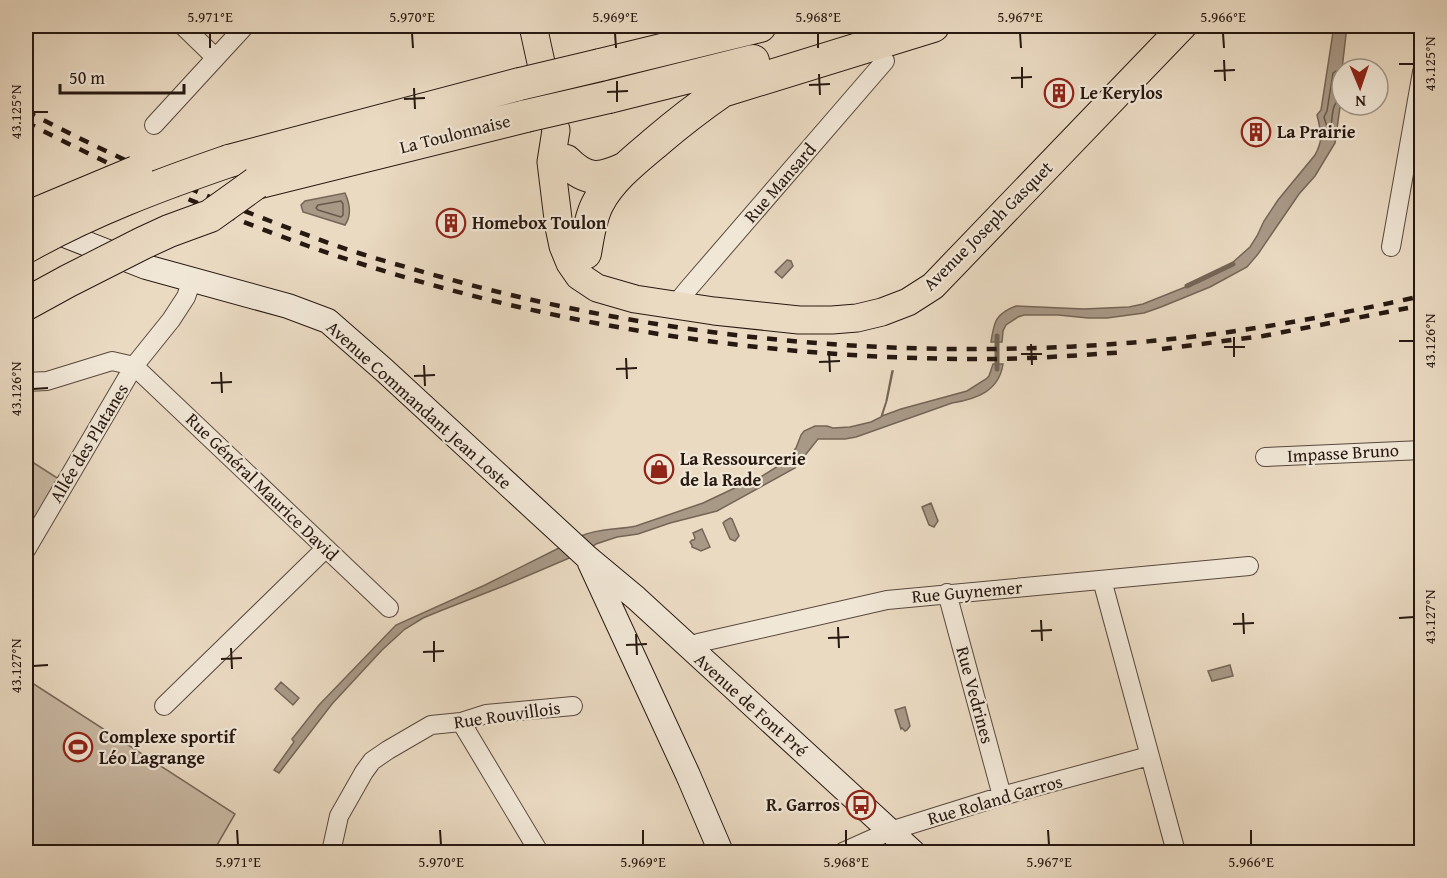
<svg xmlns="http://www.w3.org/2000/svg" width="1447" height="878" viewBox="0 0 1447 878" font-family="'Gentium Book Plus',serif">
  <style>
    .green { fill: #c9b9a4; stroke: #78685a; stroke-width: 1.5 }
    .water { fill: #a89886; stroke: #746557; stroke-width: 1.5 }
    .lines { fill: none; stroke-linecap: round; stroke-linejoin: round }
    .shore { stroke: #68584c; stroke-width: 1.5 }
    .stream { stroke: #746557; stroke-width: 5 }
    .street-casing { stroke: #58483d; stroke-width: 20 }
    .secondary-casing { stroke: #271811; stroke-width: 26 }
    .primary-casing { stroke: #271811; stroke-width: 29 }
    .highway-casing { stroke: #271811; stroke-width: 34 }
    .street { stroke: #f1e7d7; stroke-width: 18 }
    .secondary { stroke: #f1e7d7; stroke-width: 24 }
    .primary { stroke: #eadac2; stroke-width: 27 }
    .highway { stroke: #eadac2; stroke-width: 32 }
    .rail { stroke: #271811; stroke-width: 4.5; stroke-dasharray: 10 10; stroke-linecap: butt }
    .highway-bridge-casing { stroke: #271811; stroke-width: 34; stroke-linecap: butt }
    .highway-bridge { stroke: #eadac2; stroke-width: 32 }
    .ticks { fill: none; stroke: #271811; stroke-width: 2 }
    .labels { text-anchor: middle; stroke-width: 4.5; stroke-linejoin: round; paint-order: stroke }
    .poi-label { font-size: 18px; font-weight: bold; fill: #271811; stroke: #f1e7d7; text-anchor: start }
    .street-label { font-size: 18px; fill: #271811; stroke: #f1e7d7 }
    .neatline { fill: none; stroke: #271811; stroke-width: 2 }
    .ticks-label { font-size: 15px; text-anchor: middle; fill: #271811 }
  </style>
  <rect width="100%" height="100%" fill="#eadac2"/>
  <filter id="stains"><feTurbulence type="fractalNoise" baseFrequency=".00333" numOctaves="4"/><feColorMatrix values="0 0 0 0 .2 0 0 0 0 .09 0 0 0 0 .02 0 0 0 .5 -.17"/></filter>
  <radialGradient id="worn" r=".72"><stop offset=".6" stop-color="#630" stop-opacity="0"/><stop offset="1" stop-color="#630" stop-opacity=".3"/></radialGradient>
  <path class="green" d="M 26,458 L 62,481 L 30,533 L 26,533 Z
    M 26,679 L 235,814 L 213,852 L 26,852 Z"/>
  <path class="water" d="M 1334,26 L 1347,26 L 1342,69 L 1340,107 L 1335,143 L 1315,176 L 1299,194 L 1258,254 L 1247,267 L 1210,287 L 1161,307 L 1144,313 L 1107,318 L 1088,318 L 1058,315 L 1024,315 L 1018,317 L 1006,325 L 1003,331 L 1002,342 L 991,342 C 994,322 995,314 1016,306 L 1084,309 L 1129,307 L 1143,304 L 1203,280 L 1219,272 L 1232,263 L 1250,247 L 1257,236 L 1264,221 L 1278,200 L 1315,155 C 1324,138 1321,133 1317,115 L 1321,110 Z
    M 345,193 C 350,204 352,215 345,225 L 303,212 L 301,205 L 305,201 Z
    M 787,260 L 791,261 L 793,266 L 782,278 L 775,272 Z
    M 993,364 L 1003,364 C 999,391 977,399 952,403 L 856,437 L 845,439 L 818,439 L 795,468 L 717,511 L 670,523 L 638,534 L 617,537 L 596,544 L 592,547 L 581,536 C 599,528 617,530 636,526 L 703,503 L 739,486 L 754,481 L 783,463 L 796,448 L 801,435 L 804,431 L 815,426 L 827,426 L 833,428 L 850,427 L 871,422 L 881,417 L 886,402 L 892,371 L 893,371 L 887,400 L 882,416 L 901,409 L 967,391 L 986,379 L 989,376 Z
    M 931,503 L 938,521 L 934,527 L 929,525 L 922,507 Z
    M 730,518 L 732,519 L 739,536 L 735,541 L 730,539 L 723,523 L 725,521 Z
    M 702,529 L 710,547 L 701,551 L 692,547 L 692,545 L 690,542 L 692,540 L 694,540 L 695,538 L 693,533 Z
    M 563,546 L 574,556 L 506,585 L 440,611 L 423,618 L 405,629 L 382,650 L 332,704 L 279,773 L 274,770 L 294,742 L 292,739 L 319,705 L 396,625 L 485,585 Z
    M 1230,665 L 1233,676 L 1212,681 L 1208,671 Z
    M 281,682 L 299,698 L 293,705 L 275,689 Z
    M 905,707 L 910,726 L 907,730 L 905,731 L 902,728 L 901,729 L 895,710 Z"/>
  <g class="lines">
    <path class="shore" d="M 1342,75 L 1336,71 L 1333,73 L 1327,111 L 1324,117 L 1327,127 L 1331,125 C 1333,116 1331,102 1342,99
      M 341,201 L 343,204 L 343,215 L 341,217 L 318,210 L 316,208 L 318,205 Z"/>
    <path class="stream" d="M 1187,286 L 1233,264
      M 997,369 L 997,336"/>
    <g class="street-casing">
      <path id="street" d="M 183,26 L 215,57
        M 154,125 L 245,26
        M 1391,247 L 1422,72
        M 675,305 L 688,289 L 885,61
        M 26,382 L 47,381 L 112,361 L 134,366 L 389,608
        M 1265,457 L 1422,450
        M 26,550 L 134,366 L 171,320 L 186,297 L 192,280
        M 1102,580 L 1176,852
        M 947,593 L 1002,796
        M 691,650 L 698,643 L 887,600 L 1249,566
        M 164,706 L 326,548
        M 461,722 L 539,852
        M 331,852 L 339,816 L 364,772 L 372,761 L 388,750 L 431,725 L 461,722 L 486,714 L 573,706
        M 843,852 L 890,831 L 1002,796 L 1149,756"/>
    </g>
    <g class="secondary-casing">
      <path id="secondary" d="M 44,227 L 146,267 L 288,306 L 328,321 L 384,370 L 588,558 L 636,598 L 913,852
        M 590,563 L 688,775 L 721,852"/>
    </g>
    <g class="primary-casing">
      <path id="primary" d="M 533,26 L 556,131
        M 556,130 L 551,162 L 559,227 L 563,246 L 570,263 L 579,276 L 597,288 L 635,299 L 714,311 L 799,320 L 832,320 L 857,318 L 882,312 L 908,302 L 933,286 L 1183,26"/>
    </g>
    <g class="highway-casing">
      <path id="highway" d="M 600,65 L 760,26
        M 609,97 L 753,61
        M 229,161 L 520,84
        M 566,161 C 587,182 600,180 626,168
        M 256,183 L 526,116
        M 585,253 C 588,237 590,218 598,203 C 611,178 635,160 656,142 C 677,124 699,107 722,91 L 933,26"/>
    </g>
    <use href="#street" class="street"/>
    <use href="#secondary" class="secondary"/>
    <use href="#primary" class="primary"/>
    <use href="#highway" class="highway"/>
    <path class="rail" d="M 26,111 C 117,159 212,200 310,236 C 348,251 388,262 427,273 C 661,340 908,363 1151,341 C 1241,333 1332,316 1422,296
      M 26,122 C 116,169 212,212 308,246 C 530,324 766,361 1000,359 C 1042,358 1084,355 1126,352
      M 1162,349 L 1263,336 L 1408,308"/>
    <g class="highway-bridge-casing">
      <path id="highway-bridge" d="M 520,84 L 600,65
        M 526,116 L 609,97
        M 26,218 L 136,172
        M 26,247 C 90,211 159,185 229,161
        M 26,304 L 68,281 L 143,243 L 169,231 L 210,216 L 256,183"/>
    </g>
    <use href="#highway-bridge" class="highway-bridge"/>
  </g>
  <path class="ticks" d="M 210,33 L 210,48M 412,33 L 413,48M 615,33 L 616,48M 818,33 L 818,48M 1020,33 L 1021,48M 1223,33 L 1224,48M 1224,60 L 1225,81M 1399,64 L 1414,64M 1022,67 L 1022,88M 1214,71 L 1235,70M 819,74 L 820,95M 1011,78 L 1032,77M 617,81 L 617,102M 809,85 L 830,84M 414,88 L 415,109M 607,92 L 628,91M 404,99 L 425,98M 33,112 L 48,112M 1234,337 L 1234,357M 1399,341 L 1414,341M 1031,344 L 1032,365M 1224,347 L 1245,347M 829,351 L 830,372M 1021,354 L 1042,354M 626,358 L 627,379M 819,362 L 840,361M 424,365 L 425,386M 616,369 L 637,368M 221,372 L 222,393M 414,376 L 435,375M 211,383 L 232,382M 33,389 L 48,388M 1243,613 L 1244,634M 1399,618 L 1414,617M 1041,620 L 1042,641M 1233,624 L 1254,623M 838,627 L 839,648M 1031,631 L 1052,630M 636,634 L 637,655M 828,638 L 849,637M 434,641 L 434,662M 626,645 L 647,644M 231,648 L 232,669M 423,652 L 444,651M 221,659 L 242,658M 33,666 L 48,665M 237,830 L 238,845M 440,830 L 441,845M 643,830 L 643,845M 846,830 L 846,845M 1048,830 L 1049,845M 1251,830 L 1251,845"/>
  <defs>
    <g id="building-ring" transform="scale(1.5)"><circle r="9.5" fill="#f1e7d7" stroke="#8f2418" stroke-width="1.5"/><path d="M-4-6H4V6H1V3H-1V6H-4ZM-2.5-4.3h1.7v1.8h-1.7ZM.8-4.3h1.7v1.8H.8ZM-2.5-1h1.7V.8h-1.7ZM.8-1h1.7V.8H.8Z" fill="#8f2418"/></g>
    <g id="shop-ring" transform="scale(1.5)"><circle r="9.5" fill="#f1e7d7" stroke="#8f2418" stroke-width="1.5"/><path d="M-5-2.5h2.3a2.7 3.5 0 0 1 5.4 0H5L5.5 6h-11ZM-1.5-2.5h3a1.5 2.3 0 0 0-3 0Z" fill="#8f2418"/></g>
    <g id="stadium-ring" transform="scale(1.5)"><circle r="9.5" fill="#f1e7d7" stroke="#8f2418" stroke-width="1.5"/><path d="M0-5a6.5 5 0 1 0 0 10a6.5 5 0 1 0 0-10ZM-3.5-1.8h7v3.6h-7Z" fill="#8f2418"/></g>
    <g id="bus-ring" transform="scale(1.5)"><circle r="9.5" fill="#f1e7d7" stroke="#8f2418" stroke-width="1.5"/><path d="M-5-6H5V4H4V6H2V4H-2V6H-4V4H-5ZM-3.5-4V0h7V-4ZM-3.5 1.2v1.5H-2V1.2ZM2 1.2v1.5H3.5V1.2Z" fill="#8f2418"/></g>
  </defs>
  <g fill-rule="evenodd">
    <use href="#building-ring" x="1059" y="93"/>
    <use href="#building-ring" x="1256" y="132"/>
    <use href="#building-ring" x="451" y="223"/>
    <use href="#shop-ring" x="659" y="469"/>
    <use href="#stadium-ring" x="78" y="747"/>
    <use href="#bus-ring" x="861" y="805"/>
  </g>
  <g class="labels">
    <g class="poi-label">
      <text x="1080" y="99">Le Kerylos</text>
      <text x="1277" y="138">La Prairie</text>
      <text x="472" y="229">Homebox Toulon</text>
      <text x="680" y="465">La Ressourcerie<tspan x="680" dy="21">de la Rade</tspan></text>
      <text x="99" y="743">Complexe sportif<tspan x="99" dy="21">Léo Lagrange</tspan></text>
      <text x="840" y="811" text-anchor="end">R. Garros</text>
    </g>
    <g class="street-label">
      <text transform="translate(455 134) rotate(-14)" y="6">La Toulonnaise</text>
      <text transform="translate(780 183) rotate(-49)" y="6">Rue Mansard</text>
      <text transform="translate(988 226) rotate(-45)" y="6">Avenue Joseph Gasquet</text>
      <text transform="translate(419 405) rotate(42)" y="6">Avenue Commandant Jean Loste</text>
      <text transform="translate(89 443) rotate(-59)" y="6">Allée des Platanes</text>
      <text transform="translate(1343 453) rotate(-3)" y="6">Impasse Bruno</text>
      <text transform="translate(262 487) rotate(44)" y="6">Rue Général Maurice David</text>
      <text transform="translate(967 592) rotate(-5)" y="6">Rue Guynemer</text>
      <text transform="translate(975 695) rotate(75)" y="6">Rue Vedrines</text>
      <text transform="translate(751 705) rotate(42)" y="6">Avenue de Font Pré</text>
      <text transform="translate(507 715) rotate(-8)" y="6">Rue Rouvillois</text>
      <text transform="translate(995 800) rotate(-16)" y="6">Rue Roland Garros</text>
    </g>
  </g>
  <rect width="1447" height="878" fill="none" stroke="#eadac2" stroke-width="66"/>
  <g transform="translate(1360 87) rotate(178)"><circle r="28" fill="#f1e7d7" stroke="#a09488" stroke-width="1.5"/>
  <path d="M0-4.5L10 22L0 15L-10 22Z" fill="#8f2418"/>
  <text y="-9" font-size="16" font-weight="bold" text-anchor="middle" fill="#271811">N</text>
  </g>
  <path d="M60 84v9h124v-9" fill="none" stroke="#271811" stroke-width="3"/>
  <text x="69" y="84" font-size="18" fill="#271811" stroke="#f1e7d7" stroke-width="4.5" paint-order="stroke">50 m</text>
  <rect x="33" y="33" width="1381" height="812" class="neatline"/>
  <g class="ticks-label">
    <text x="210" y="22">5.971°E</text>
    <text x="412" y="22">5.970°E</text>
    <text x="615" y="22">5.969°E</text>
    <text x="818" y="22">5.968°E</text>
    <text x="1020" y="22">5.967°E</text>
    <text x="1223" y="22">5.966°E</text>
    <text transform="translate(1430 64) rotate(-90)" y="5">43.125°N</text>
    <text transform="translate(16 112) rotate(-90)" y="5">43.125°N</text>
    <text transform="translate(1430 341) rotate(-90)" y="5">43.126°N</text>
    <text transform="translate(16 389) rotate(-90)" y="5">43.126°N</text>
    <text transform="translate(1430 617) rotate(-90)" y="5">43.127°N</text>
    <text transform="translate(16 666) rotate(-90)" y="5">43.127°N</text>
    <text x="238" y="867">5.971°E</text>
    <text x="441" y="867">5.970°E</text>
    <text x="643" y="867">5.969°E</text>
    <text x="846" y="867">5.968°E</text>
    <text x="1049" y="867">5.967°E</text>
    <text x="1251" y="867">5.966°E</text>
  </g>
  <rect width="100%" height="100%" filter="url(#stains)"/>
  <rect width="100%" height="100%" fill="url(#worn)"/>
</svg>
